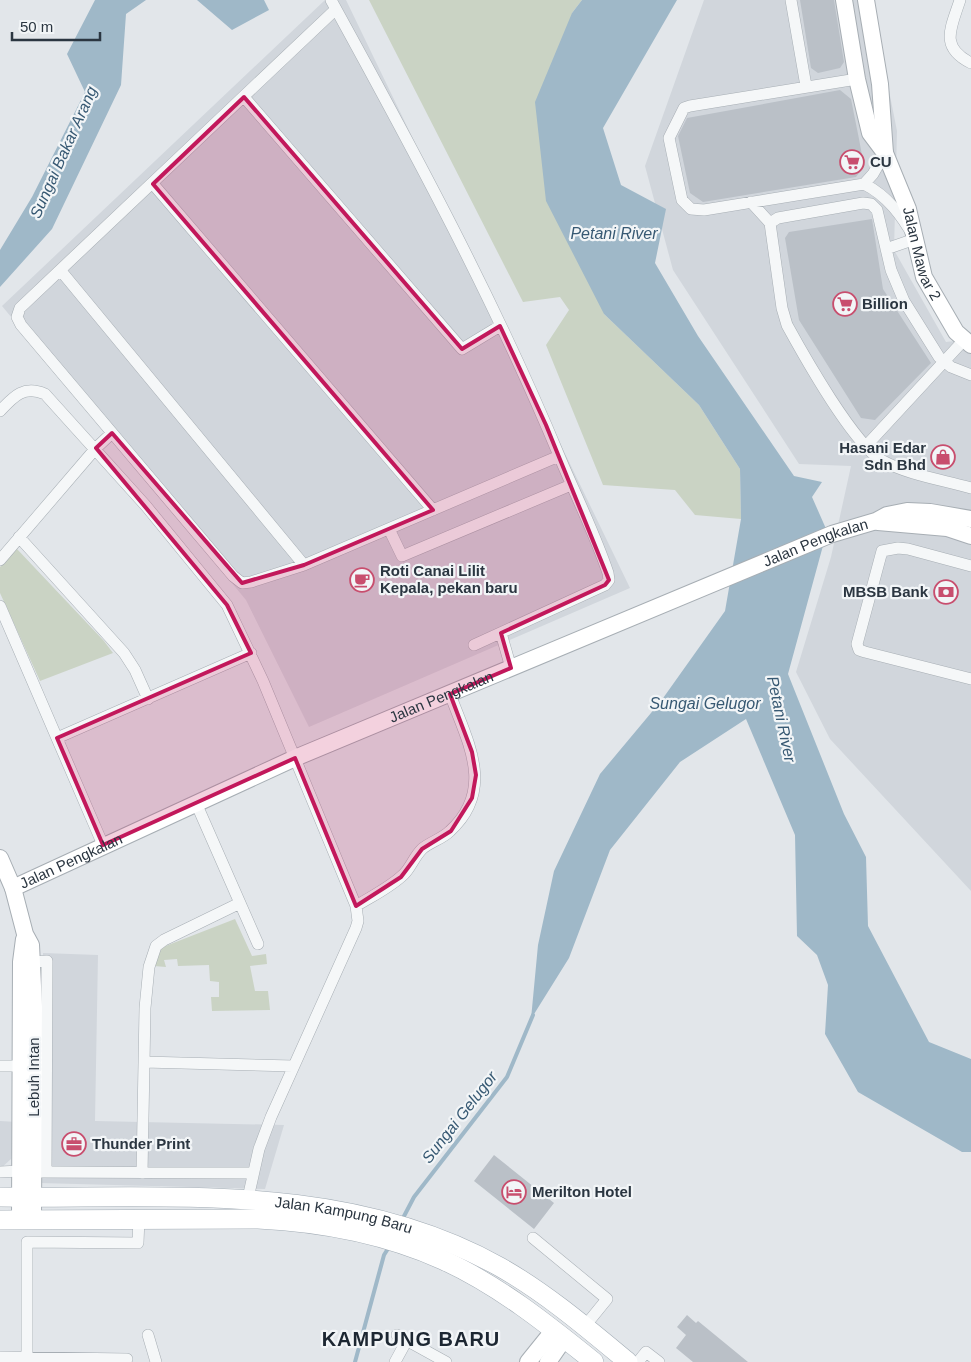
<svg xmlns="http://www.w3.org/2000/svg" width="971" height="1362" viewBox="0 0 971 1362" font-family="Helvetica,sans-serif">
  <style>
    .built { fill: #d1d6dc }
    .green { fill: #cad3c4 }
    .water { fill: #9fb8c8 }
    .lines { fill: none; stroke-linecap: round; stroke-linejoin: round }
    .stream { stroke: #9fb8c8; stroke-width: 4 }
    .building { fill: #bac0c7 }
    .street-casing { stroke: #a7aeb4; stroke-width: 12 }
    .secondary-casing { stroke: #a7aeb4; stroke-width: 18 }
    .primary-casing { stroke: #a2acb5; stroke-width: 20 }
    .street { stroke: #f5f7f8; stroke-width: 11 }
    .secondary { stroke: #fff; stroke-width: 16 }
    .primary { stroke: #fff; stroke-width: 19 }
    .marked { fill: #c2185b; fill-opacity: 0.2; stroke: #c2185b; stroke-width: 4; stroke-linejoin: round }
    .labels { text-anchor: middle; stroke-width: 4.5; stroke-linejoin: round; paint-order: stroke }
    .poi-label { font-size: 15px; font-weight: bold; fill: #2b3641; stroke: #f2f5f7; text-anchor: start }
    .street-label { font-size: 15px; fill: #2b3641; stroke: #f2f5f7 }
    .water-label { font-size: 16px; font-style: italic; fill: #375973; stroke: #f2f5f7 }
    .district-label { font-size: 20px; font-weight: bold; letter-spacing: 1px; fill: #1d2732; stroke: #f2f5f7 }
  </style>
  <rect width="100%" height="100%" fill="#e2e6ea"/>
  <path class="built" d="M 325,0 L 346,0 L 630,588 L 309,727 L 246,600 L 2,306 Z
    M 704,0 L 871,0 L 897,131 L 894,250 L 946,342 L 971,339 L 971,891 L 830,739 L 796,672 L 831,557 L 851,466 L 799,464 L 673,270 L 645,166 Z
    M 43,953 L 98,955 L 95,1121 L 284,1125 L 265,1189 L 39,1183 Z
    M 0,1121 L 17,1122 L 11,1159 L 0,1169 Z"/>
  <path class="green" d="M 369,0 L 582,0 L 572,13 L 604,314 L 699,405 L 740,469 L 741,519 L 695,515 L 675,490 L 603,485 L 546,345 L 569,310 L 560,297 L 523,302 Z
    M 17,549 L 104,641 L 113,653 L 40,681 L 0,593 L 0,567 Z
    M 235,919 L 252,956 L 266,954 L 267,964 L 250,966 L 255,991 L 268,991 L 270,1010 L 212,1011 L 211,997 L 219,997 L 219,982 L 210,981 L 209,965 L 178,966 L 177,959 L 164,960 L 166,967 L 154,966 L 154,957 L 163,947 Z"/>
  <path class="water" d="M 95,0 L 146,0 L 126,14 L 121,85 L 52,229 L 0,287 L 0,250 L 32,197 L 85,92 L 67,54 Z
    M 197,0 L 264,0 L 269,10 L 232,30 Z
    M 582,0 L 677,0 L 603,128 L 621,185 L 666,209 L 655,263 L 698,336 L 794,476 L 822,482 L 812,497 L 827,531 L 788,674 L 844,814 L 866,857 L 868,926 L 929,1042 L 971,1059 L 971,1152 L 962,1152 L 858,1092 L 825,1034 L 828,985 L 817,955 L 797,936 L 795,835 L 746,719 L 680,762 L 610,850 L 569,958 L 531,1019 L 538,945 L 554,871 L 600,774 L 661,701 L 725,611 L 741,519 L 740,469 L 699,405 L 604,314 L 546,201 L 535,102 L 572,13 Z"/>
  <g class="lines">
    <path class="stream" d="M 402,1220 L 414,1197 L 507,1077 L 533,1015
      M 355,1362 L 384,1255 L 389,1247"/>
  </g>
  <path class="building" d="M 800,0 L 834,0 L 844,62 L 840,68 L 818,73 L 811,68 Z
    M 840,90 L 851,99 L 859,139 L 864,166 L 856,177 L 703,202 L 690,193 L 678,136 L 687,118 Z
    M 872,219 L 883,289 L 931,363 L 875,420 L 861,418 L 799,320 L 785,238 L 789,232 Z
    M 494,1155 L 554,1203 L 534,1229 L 474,1181 Z
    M 687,1315 L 696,1323 L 698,1321 L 748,1362 L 693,1362 L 676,1348 L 686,1335 L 677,1327 Z"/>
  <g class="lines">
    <g class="street-casing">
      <path id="street" d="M 331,0 C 413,149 495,301 560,458 C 576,496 595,534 608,573 L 609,580 L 605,585 L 474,645
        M 791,0 L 806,86
        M 960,0 C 951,28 939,47 971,63
        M 336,9 L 20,308 L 17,317 L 21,325 L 233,576 L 242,583 L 251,582 L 304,565 L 559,456
        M 857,79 L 690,106 L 684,108 L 669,138 L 682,200 L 691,209 L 704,210 L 864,184 C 888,196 902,216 915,239 L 886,249
        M 244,97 L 462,349 L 500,326
        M 153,184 L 433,510
        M 864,184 L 873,174 L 885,153
        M 751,202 L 770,223
        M 61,271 L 304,565
        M 971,375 L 951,367 L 939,357 L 904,301 L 891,270 L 877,210 L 871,204 L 863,203 L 778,218 L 770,223 L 782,308 L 787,325 C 804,356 854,445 883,461 C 909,475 943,480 971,488
        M 0,411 C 14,396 24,385 45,394 L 146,506 L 227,605 L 263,681 L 356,906 L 358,921 L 356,928 L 271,1117 L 259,1149 L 248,1198
        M 866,446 L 964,340
        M 389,529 L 402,556 L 571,485
        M 19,537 L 124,653 L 135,670 L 148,699
        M 0,560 L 96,448 L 112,433
        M 971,566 L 908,549 L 898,548 L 882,551 L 857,644 L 859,650 L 865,652 L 971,679
        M 0,606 L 103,845
        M 501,633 L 511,668
        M 57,738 L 251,653
        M 196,803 L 258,944
        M 356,906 C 372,896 391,887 404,874 C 411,867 414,857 422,849 C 430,842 442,839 450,831 C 496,789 467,741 450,694
        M 32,962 L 47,961 L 46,1172
        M 144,1062 L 293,1066
        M 0,1066 L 20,1066
        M 0,1172 L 20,1171
        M 40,1172 L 253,1173
        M 142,1173 L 145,1008 L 149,967 L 156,946 L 164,940 L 240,903
        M 533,1238 L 607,1299 L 585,1326
        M 148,1335 L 156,1362
        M 397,1335 L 446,1362
        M 0,1357 L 127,1359
        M 27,1362 L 27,1242 L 138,1243 L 139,1218
        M 395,1362 L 407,1340
        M 638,1362 L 646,1352 L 659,1362"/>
    </g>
    <g class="secondary-casing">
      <g id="secondary">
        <path id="s1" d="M 844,0 L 857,79 L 870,133 L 885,153 L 908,209 L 924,277 L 956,332 L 971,345"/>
        <path d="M 866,0 L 880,84 L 885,153"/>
        <path d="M 878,522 L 947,528 L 971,536"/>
        <path d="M 0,858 L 13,888 L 25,934 L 31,945 L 34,1007 L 33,1220"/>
        <path id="s2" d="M 13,888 L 295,758 L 832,534 L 876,521 L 887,515 L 907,511 L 930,512 L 971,519"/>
        <path d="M 20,1220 L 21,962 L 24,939"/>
        <path d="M 528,1362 L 553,1331"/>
        <path d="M 548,1362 L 564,1339"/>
      </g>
    </g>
    <g class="primary-casing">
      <g id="primary">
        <path id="s3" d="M 0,1197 C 170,1199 346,1181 500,1267 C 546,1293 587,1328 628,1362"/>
        <path d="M 0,1220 L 258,1219 C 320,1222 385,1234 443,1260 C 498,1285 547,1324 594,1362"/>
      </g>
    </g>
    <use href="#street" class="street"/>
    <use href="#secondary" class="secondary"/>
    <use href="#primary" class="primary"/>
  </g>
  <path class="marked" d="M 244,97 L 462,349 L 500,326 L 546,425 L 609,580 L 605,585 L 501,633 L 511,668 L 450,694 L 472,752 L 476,775 L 472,798 L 451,831 L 422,849 L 401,877 L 356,906 L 295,758 L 103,845 L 57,738 L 251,653 L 227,605 L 96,448 L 112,433 L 242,583 L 304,565 L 433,510 L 153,184 Z"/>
  <defs>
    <g id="supermarket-ring" transform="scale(1.25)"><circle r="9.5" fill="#f2f5f7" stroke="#c84e6e" stroke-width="1.5"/><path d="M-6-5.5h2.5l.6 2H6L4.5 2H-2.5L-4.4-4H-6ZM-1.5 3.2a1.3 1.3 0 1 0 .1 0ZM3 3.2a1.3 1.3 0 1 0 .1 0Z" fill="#c84e6e"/></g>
    <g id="shop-ring" transform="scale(1.25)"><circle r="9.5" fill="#f2f5f7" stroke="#c84e6e" stroke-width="1.5"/><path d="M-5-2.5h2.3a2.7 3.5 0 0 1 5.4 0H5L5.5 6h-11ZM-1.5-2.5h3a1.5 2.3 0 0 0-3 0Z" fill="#c84e6e"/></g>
    <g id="cafe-ring" transform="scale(1.25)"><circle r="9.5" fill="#f2f5f7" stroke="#c84e6e" stroke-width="1.5"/><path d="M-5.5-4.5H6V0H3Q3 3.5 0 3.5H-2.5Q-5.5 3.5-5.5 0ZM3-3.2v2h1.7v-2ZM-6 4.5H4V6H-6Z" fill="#c84e6e"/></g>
    <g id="bank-ring" transform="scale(1.25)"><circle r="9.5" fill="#f2f5f7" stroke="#c84e6e" stroke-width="1.5"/><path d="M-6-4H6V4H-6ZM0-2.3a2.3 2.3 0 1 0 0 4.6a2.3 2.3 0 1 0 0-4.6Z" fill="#c84e6e"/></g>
    <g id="office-ring" transform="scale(1.25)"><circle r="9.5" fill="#f2f5f7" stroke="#c84e6e" stroke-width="1.5"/><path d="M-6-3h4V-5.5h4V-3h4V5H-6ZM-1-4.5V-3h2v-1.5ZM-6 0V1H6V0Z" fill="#c84e6e"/></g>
    <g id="hotel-ring" transform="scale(1.25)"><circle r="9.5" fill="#f2f5f7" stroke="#c84e6e" stroke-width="1.5"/><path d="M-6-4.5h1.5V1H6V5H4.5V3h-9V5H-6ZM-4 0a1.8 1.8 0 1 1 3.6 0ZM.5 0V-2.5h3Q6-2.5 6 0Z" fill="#c84e6e"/></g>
  </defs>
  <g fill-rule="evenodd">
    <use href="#supermarket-ring" x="852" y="162"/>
    <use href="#supermarket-ring" x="845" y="304"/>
    <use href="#shop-ring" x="943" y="457"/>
    <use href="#cafe-ring" x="362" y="580"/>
    <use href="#bank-ring" x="946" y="592"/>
    <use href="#office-ring" x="74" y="1144"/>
    <use href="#hotel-ring" x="514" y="1192"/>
  </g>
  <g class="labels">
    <g class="poi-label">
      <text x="870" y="167">CU</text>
      <text x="862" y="309">Billion</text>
      <text x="926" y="453" text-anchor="end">Hasani Edar<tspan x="926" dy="17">Sdn Bhd</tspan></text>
      <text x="380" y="576">Roti Canai Lilit<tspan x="380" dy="17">Kepala, pekan baru</tspan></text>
      <text x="928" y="597" text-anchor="end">MBSB Bank</text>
      <text x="92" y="1149">Thunder Print</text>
      <text x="532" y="1197">Merilton Hotel</text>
    </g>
    <g class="street-label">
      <text dy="5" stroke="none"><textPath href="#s1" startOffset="268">Jalan Mawar 2</textPath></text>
      <text dy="5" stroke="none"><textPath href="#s2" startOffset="874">Jalan Pengkalan</textPath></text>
      <text dy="5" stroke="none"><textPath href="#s2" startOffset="469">Jalan Pengkalan</textPath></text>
      <text dy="5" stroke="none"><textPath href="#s2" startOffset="64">Jalan Pengkalan</textPath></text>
      <text transform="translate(34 1077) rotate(-90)" y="5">Lebuh Intan</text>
      <text dy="5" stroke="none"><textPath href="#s3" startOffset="345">Jalan Kampung Baru</textPath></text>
    </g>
    <g class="water-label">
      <text transform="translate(63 152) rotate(-66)" y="6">Sungai Bakar Arang</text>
      <text x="614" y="239">Petani River</text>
      <text x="705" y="709">Sungai Gelugor</text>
      <text transform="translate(782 719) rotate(78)" y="6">Petani River</text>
      <text transform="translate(459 1117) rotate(-52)" y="6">Sungai Gelugor</text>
    </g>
    <g class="district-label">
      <text x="411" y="1346">KAMPUNG BARU</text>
    </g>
  </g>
  <path d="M12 32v8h88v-8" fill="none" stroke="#2b3641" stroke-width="2.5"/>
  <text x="20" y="32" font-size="15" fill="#2b3641" stroke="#f2f5f7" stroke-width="4" paint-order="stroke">50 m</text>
</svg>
